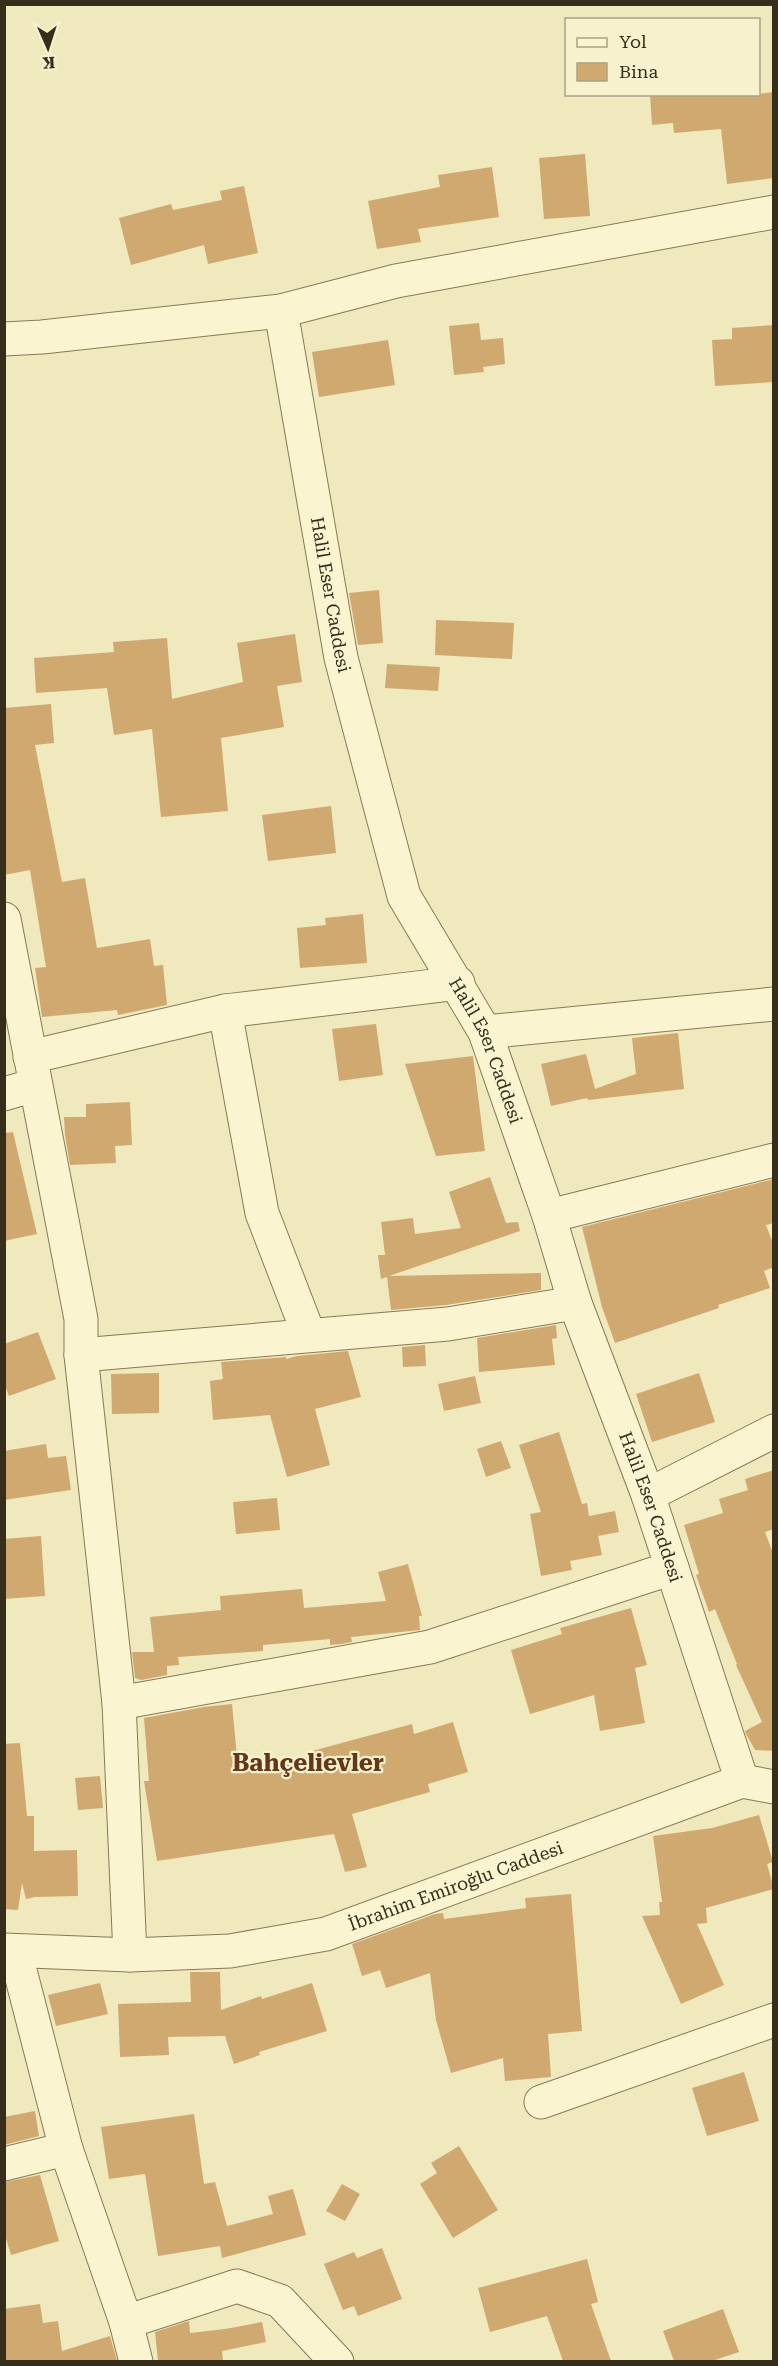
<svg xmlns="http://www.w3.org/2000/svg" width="778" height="2366" viewBox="0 0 778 2366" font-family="'Roboto Serif',serif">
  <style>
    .building { fill: #d0a971 }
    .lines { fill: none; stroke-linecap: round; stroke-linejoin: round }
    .minor-casing { stroke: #887956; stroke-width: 35 }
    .minor { stroke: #faf5d0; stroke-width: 33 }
    .labels { text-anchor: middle; stroke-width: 4.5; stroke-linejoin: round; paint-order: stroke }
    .street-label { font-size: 18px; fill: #372d1b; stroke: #f7f2cd }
    .district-label { font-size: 24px; font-weight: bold; fill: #653618; stroke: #f7f2cd }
  </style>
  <rect width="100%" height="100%" fill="#f0e9bd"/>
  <path class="building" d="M 774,92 L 774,178 L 727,184 L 721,129 L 674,133 L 673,123 L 652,125 L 650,94 L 759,94 Z
    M 585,154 L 590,216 L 544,219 L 539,158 Z
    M 492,167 L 499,217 L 418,229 L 421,242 L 377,249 L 368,201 L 440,187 L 438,175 Z
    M 244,186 L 258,253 L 208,264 L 204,245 L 131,265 L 119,218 L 171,204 L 173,210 L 222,200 L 220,191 Z
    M 479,323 L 481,340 L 503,338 L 505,364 L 483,367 L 484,372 L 454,375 L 449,326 Z
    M 774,325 L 774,382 L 715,386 L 712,340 L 732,339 L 732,328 Z
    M 388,340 L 395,385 L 319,397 L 312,352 Z
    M 379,590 L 383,643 L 358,645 L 349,593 Z
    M 436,620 L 514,623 L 512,659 L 435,655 Z
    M 295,634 L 302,682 L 277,686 L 284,727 L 221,738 L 228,811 L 161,817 L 152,729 L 114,735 L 107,688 L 36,693 L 34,658 L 114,652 L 113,642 L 167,638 L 172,699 L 243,682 L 237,643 Z
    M 387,664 L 440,667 L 438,691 L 385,688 Z
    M 51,704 L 54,743 L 35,745 L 62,882 L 85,878 L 97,948 L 150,939 L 154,966 L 163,965 L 167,1005 L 118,1015 L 117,1010 L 42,1017 L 35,968 L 46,967 L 30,870 L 4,875 L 4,708 Z
    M 331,806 L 336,853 L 268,861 L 262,815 Z
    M 363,914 L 367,963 L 300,968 L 297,928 L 326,925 L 325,918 Z
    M 376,1024 L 383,1075 L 339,1081 L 332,1029 Z
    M 678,1033 L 684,1089 L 588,1100 L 587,1098 L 551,1106 L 541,1064 L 586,1054 L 595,1089 L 636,1074 L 632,1038 Z
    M 473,1056 L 485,1151 L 436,1156 L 405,1064 Z
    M 130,1102 L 132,1145 L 115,1146 L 116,1163 L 70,1165 L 65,1135 L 64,1117 L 86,1117 L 86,1104 Z
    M 13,1132 L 37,1234 L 4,1241 L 4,1133 Z
    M 490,1177 L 506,1223 L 518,1222 L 520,1231 L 389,1276 L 541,1273 L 541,1290 L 446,1305 L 391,1310 L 387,1277 L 381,1279 L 378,1255 L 385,1255 L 381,1222 L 413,1218 L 415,1234 L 461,1228 L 449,1192 Z
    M 774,1179 L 774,1223 L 766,1225 L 774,1246 L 774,1267 L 764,1271 L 770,1288 L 718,1305 L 719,1308 L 615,1343 L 602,1307 L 582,1227 Z
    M 556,1325 L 557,1338 L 552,1339 L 555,1365 L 479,1372 L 477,1338 Z
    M 38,1332 L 56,1379 L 9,1396 L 4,1383 L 4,1344 Z
    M 425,1345 L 426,1366 L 403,1367 L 402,1347 Z
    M 348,1351 L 361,1397 L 315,1409 L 330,1465 L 287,1477 L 270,1415 L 213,1420 L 210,1381 L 223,1379 L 221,1362 L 286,1357 L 286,1359 L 297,1356 Z
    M 159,1373 L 159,1413 L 112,1414 L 111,1374 Z
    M 699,1373 L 715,1422 L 652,1442 L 636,1394 Z
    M 475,1376 L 481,1403 L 444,1411 L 438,1384 Z
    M 559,1432 L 582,1504 L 587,1503 L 589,1516 L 615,1511 L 619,1532 L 598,1536 L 602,1555 L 570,1561 L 572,1570 L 541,1576 L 530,1514 L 541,1512 L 519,1445 Z
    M 501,1441 L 511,1468 L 486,1477 L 477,1449 Z
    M 46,1444 L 48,1458 L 66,1456 L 71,1490 L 4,1500 L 4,1451 Z
    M 774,1470 L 774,1529 L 765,1532 L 774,1556 L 774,1751 L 755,1750 L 746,1734 L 745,1731 L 762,1722 L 736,1665 L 737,1664 L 715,1609 L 709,1612 L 696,1575 L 699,1574 L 684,1525 L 723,1513 L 719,1499 L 748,1490 L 745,1479 Z
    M 277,1498 L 280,1530 L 236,1534 L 233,1502 Z
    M 41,1536 L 45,1596 L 4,1599 L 4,1539 Z
    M 408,1564 L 422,1616 L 419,1616 L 420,1630 L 351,1637 L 352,1642 L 341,1644 L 330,1645 L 330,1639 L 263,1645 L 263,1651 L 178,1657 L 179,1665 L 167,1666 L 167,1675 L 141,1680 L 135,1678 L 132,1652 L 154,1652 L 150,1617 L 221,1610 L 220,1596 L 302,1589 L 304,1608 L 386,1601 L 378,1572 Z
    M 631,1608 L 647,1665 L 635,1668 L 645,1723 L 600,1731 L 594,1695 L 530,1714 L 511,1650 L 562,1634 L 560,1628 Z
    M 232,1704 L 238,1767 L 313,1756 L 312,1751 L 412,1724 L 414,1734 L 453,1722 L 468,1772 L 428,1784 L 430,1792 L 352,1814 L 367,1867 L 345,1872 L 334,1834 L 157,1861 L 144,1781 L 149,1781 L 144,1718 L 204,1707 Z
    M 20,1743 L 27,1816 L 34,1816 L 34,1851 L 77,1850 L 78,1896 L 35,1897 L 26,1899 L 22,1883 L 18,1910 L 4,1909 L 4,1744 Z
    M 100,1776 L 103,1808 L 78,1810 L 75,1778 Z
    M 759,1815 L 773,1862 L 767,1864 L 774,1889 L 706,1908 L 707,1923 L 697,1924 L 724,1985 L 681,2004 L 642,1916 L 660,1915 L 659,1902 L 662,1902 L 653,1836 L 712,1828 Z
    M 571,1894 L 582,2031 L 548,2034 L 551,2077 L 505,2081 L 503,2058 L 451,2073 L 436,2020 L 430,1973 L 386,1988 L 380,1970 L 362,1976 L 352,1944 L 435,1914 L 443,1913 L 444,1919 L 526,1908 L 525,1898 Z
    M 190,1972 L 220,1972 L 221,2010 L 261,1996 L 262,1999 L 312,1983 L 327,2031 L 259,2052 L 260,2055 L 234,2064 L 225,2036 L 168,2037 L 169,2055 L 120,2057 L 118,2004 L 191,2002 Z
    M 100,1983 L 108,2014 L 56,2026 L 48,1995 Z
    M 744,2072 L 759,2121 L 707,2136 L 692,2088 Z
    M 35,2111 L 39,2136 L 4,2145 L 4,2117 Z
    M 194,2114 L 204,2184 L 215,2182 L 227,2226 L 273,2214 L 268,2196 L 293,2189 L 306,2235 L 222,2258 L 220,2246 L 158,2256 L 145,2174 L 109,2179 L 101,2127 Z
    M 459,2146 L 498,2210 L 453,2238 L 420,2184 L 437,2173 L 431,2163 Z
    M 40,2175 L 59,2241 L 11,2255 L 4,2232 L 4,2182 Z
    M 342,2184 L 360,2194 L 345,2221 L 326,2211 Z
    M 382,2248 L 402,2299 L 358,2316 L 354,2306 L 343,2310 L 324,2264 L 354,2252 L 357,2258 Z
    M 587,2259 L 598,2302 L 591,2304 L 611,2361 L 563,2361 L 547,2316 L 490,2332 L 478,2288 Z
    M 40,2304 L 43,2323 L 58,2321 L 62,2351 L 110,2336 L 117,2361 L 4,2361 L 4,2309 Z
    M 723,2309 L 739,2352 L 712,2361 L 674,2361 L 663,2331 Z
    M 189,2321 L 190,2333 L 225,2329 L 262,2322 L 266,2342 L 222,2351 L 223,2361 L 158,2361 L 155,2332 Z"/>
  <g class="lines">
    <g class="minor-casing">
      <g id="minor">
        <path id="s1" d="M 281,311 L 341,658 L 404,896 L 485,1032 L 549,1216 L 575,1303 L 648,1495 L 742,1781"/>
        <path d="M 4,339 L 42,337 L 281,311 L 396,281 L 774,212"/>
        <path d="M 4,919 L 81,1319 L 81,1355 L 119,1703 L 130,1955"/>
        <path d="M 225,1011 L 262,1213 L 309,1335"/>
        <path d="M 485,1032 L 774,1004"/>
        <path d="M 30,1057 L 225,1011 L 458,983"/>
        <path d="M 4,1094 L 35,1085"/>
        <path d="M 549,1216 L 774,1160"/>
        <path d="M 81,1355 L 448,1324 L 575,1303"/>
        <path d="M 648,1495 L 774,1431"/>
        <path d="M 119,1703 L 430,1647 L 672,1568"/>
        <path id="s2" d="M 4,1950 L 130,1955 L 230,1951 L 326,1934 L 742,1781 L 774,1787"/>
        <path d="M 15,1951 L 66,2149 L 126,2322 L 237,2286 L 280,2301 L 337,2362"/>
        <path d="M 541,2102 L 774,2020"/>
        <path d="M 4,2164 L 66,2149"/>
        <path d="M 126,2322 L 136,2362"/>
      </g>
    </g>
    <use href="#minor" class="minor"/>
  </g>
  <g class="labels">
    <g class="street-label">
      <text dy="6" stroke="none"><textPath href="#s1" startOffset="288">Halil Eser Caddesi</textPath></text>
      <text dy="6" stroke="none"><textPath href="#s1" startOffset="774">Halil Eser Caddesi</textPath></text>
      <text dy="6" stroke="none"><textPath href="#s1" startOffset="1260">Halil Eser Caddesi</textPath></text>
      <text dy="6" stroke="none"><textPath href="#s2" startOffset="462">İbrahim Emiroğlu Caddesi</textPath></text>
    </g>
    <g class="district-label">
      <text x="308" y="1771">Bahçelievler</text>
    </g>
  </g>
  <rect width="778" height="2366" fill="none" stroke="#372d1b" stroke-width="12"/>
  <rect x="565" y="18" width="195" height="78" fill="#f7f2cd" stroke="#aaa386" stroke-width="1.5"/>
  <rect x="577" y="38" width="30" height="9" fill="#faf5d0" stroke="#aaa386" stroke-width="1.5"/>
  <text x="619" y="48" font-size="18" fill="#372d1b">Yol</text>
  <rect x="577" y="63" width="30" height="18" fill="#d0a971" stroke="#aaa386" stroke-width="1.5"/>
  <text x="619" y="78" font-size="18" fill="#372d1b">Bina</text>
  <g transform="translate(48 48) rotate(177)" stroke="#f7f2cd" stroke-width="4.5" paint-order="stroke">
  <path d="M0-4.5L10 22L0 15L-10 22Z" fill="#372d1b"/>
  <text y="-9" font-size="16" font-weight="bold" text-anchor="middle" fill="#372d1b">K</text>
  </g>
</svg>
